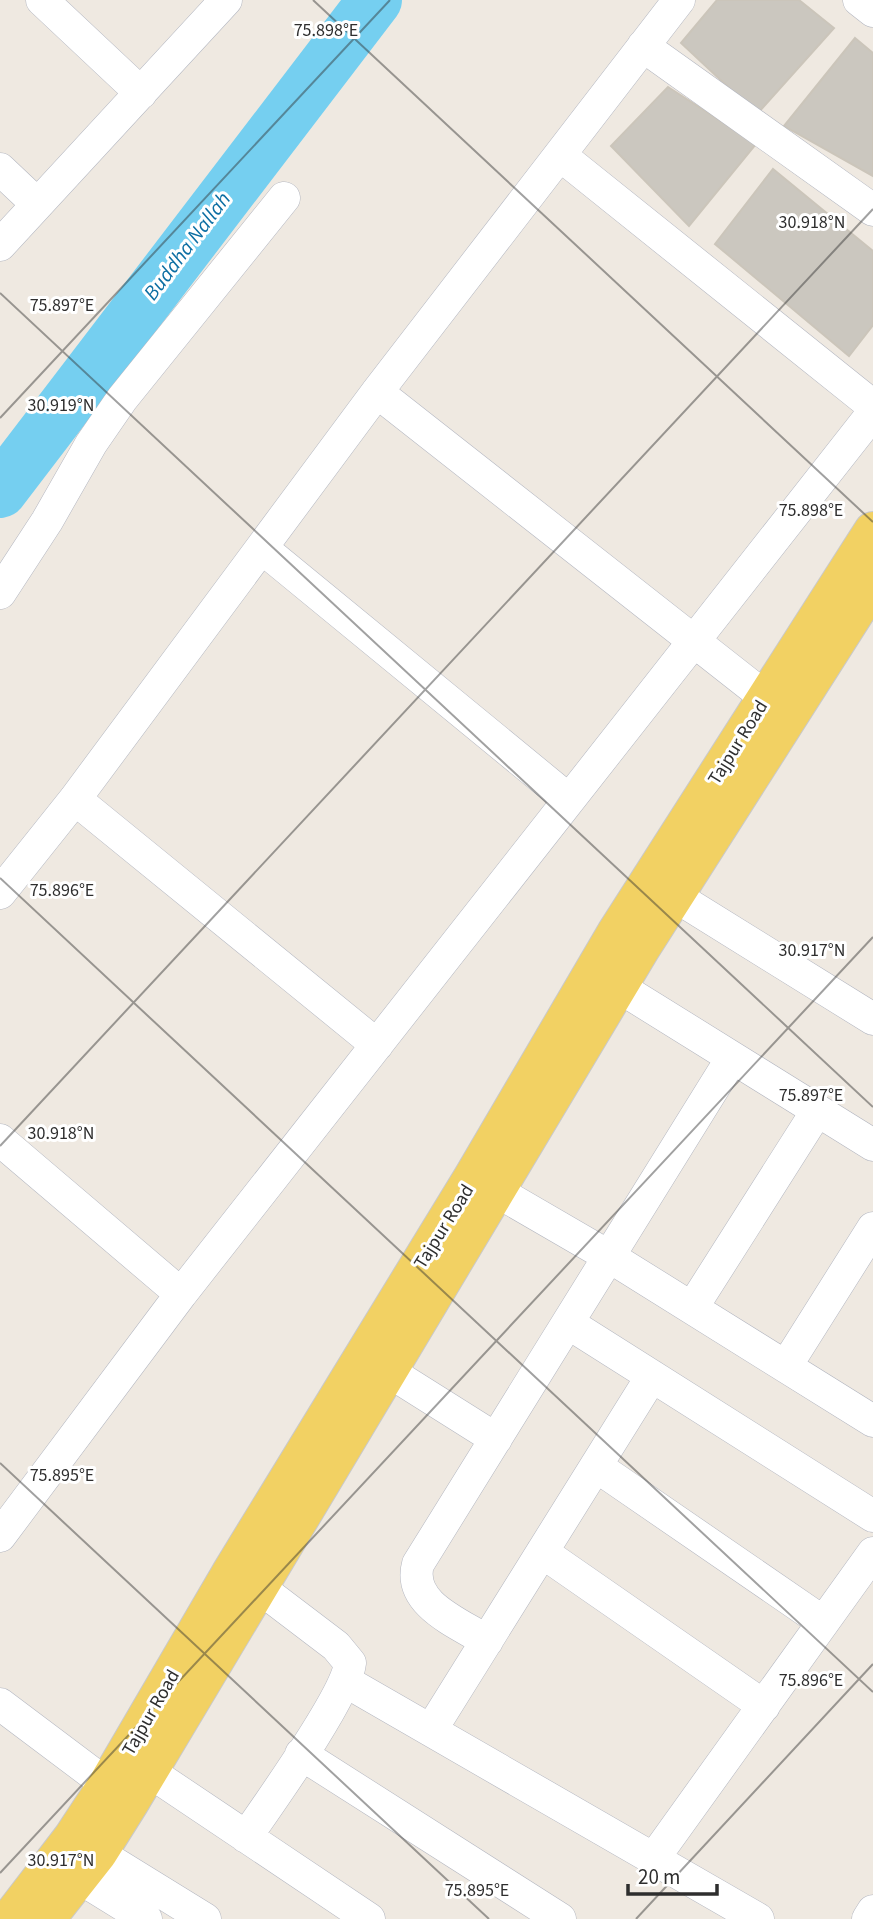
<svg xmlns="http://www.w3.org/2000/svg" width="873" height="1919" viewBox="0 0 873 1919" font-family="'Source Sans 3',sans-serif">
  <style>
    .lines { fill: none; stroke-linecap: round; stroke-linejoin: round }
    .river { stroke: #75cff0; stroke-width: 54 }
    .building { fill: #cbc7bf; stroke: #cbc5ba; stroke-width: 2 }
    .minor-casing { stroke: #b4b7c1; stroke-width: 33 }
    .major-casing { stroke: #c9c9c9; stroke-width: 40 }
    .minor { stroke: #fff; stroke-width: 32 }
    .major { stroke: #f2d163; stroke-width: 38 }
    .ticks { fill: none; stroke: #2e2e2e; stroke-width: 2; stroke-opacity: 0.45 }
    .labels { text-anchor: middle; stroke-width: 6; stroke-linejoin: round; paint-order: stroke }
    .street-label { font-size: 19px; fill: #2e2e2e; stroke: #fff }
    .water-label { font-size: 21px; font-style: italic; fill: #0d6fa3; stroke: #fff }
    .ticks-label { font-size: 18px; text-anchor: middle; fill: #2e2e2e; stroke: #fff; stroke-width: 6; stroke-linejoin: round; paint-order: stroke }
  </style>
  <rect width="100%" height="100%" fill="#efe9e1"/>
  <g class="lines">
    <path class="river" d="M 0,491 L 375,0"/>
  </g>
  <path class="building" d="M 717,0 L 799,0 L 834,28 L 757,114 L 681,43 Z
    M 855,38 L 873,53 L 873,176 L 784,126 Z
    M 668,87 L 756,144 L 689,226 L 611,146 Z
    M 773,169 L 873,251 L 873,325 L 849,356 L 715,244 Z"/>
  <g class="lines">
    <g class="minor-casing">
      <path id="minor" d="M 42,0 L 141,93
        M 859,0 L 873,11
        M 643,46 L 873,210
        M 560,155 L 873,406
        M 0,169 L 37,204
        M 0,245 L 226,0
        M 377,392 L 765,697
        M 262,548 L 569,800
        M 0,593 L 47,521 L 91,444 L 122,399 L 284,198
        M 75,799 L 377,1045
        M 654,883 L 873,1019
        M 0,893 L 75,799 L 377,392 L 679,0
        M 598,974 L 873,1145
        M 0,1140 L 181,1294
        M 498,1192 L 610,1257 L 873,1421
        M 692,1308 L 817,1111
        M 568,1323 L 873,1516
        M 786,1366 L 873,1228
        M 388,1371 L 496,1439
        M 596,1466 L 823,1622
        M 0,1536 L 181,1294 L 873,413
        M 542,1552 L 764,1706
        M 487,1641 C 459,1623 407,1604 418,1564 L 732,1058
        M 345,1681 L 758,1919
        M 0,1704 L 125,1798
        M 431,1730 L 652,1376
        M 301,1754 L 560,1919
        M 129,1758 L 369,1919
        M 246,1837 C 268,1805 347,1695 350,1663 L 336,1646 L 257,1586
        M 77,1840 L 205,1919
        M 654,1858 L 873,1553
        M 60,1866 L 146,1919
        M 868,1919 L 873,1911"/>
    </g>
    <g class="major-casing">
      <path id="major" d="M 10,1919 L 73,1837 L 107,1785 L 232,1571 L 473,1177 L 616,933 L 873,531
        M 46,1919 L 98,1853 L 130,1802 L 641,948 L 873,584"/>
    </g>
    <use href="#minor" class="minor"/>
    <use href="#major" class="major"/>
  </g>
  <path class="ticks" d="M 313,0 L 873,522M 0,293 L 873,1107M 0,418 L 390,0M 0,878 L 873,1692M 0,1146 L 873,209M 0,1463 L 489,1919M 0,1873 L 873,937M 636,1919 L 873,1664"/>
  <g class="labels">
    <g class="street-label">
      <text transform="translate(737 742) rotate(-58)" y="7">Tajpur Road</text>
      <text transform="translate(443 1226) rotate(-58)" y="7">Tajpur Road</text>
      <text transform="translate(150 1712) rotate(-60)" y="7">Tajpur Road</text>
    </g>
    <g class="water-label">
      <text transform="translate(187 246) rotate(-53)" y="7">Buddha Nallah</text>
    </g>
  </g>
  <g class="ticks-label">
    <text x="326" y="36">75.898°E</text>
    <text x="812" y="228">30.918°N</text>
    <text x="62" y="311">75.897°E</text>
    <text x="61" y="411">30.919°N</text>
    <text x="811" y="516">75.898°E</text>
    <text x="62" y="896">75.896°E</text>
    <text x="812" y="956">30.917°N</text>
    <text x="811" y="1101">75.897°E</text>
    <text x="61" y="1139">30.918°N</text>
    <text x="62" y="1481">75.895°E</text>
    <text x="811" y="1686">75.896°E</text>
    <text x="61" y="1866">30.917°N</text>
    <text x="477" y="1896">75.895°E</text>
  </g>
  <path d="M628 1884v10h89v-10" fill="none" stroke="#2e2e2e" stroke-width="3.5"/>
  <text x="638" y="1884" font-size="21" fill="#2e2e2e" stroke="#ffffff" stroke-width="5" paint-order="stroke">20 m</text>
</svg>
